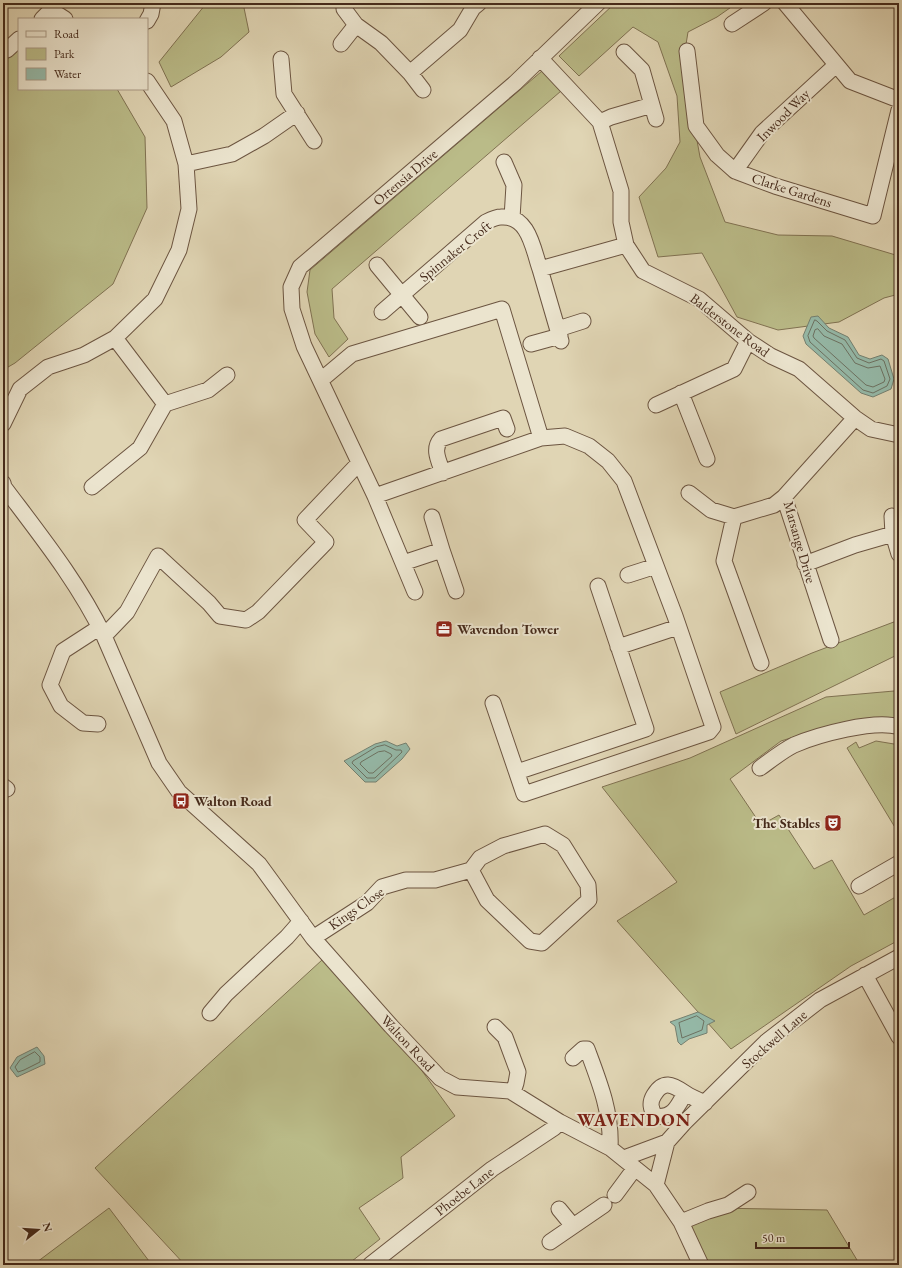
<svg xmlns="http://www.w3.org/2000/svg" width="902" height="1268" viewBox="0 0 902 1268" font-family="'EB Garamond',serif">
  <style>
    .green { fill: #babb88; stroke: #807252 }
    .water { fill: #95b9a8; stroke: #758070 }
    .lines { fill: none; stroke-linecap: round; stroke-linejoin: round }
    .shore { stroke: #6d7262; stroke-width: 1 }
    .minor-casing { stroke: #6c5541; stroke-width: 17 }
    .minor { stroke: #ebe4ce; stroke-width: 15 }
    .labels { text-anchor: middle; stroke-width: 4; stroke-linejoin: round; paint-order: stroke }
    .street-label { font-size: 14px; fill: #452a1b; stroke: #ebe4ce }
    .poi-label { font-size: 14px; font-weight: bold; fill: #452a1b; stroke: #ebe4ce; text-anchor: start }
    .district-label { font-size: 18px; font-weight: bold; letter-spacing: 1px; fill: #7a1f14; stroke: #ebe4ce }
  </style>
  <rect width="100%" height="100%" fill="#e0d5b4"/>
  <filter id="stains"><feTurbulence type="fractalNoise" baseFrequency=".005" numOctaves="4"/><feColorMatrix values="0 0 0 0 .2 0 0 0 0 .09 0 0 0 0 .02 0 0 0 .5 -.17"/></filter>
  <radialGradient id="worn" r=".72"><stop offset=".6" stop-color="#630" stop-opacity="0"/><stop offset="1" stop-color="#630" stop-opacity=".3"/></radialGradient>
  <path class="green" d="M 204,3 L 243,3 L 249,32 L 221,57 L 171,87 L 159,62 L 205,5 Z
    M 615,3 L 737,3 L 717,17 L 688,32 L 683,63 L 700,157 L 725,222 L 778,235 L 832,236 L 899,256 L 899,294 L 884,298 L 839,322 L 778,330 L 737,317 L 702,253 L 658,257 L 639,197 L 666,168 L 680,142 L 677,96 L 658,42 L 633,27 L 579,76 L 559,56 Z
    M 19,50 L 19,89 L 117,89 L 145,137 L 147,208 L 113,284 L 15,363 L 3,370 L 3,57 Z
    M 542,71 L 561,91 L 332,289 L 334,318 L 348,339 L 329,357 L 315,334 L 307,292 L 310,270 Z
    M 899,620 L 899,654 L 736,734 L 720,692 L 812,653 Z
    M 894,691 L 899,694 L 899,720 L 813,731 L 781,741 L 730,779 L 761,825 L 779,815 L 814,869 L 832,860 L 864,915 L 899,895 L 899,940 L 851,966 L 731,1049 L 617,921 L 677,882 L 602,787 L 690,758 L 826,697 Z
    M 876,741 L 894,744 L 899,746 L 899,834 L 847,748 L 856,742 L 859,748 Z
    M 322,960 L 387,1023 L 455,1116 L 401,1157 L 403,1178 L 359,1208 L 380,1239 L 347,1265 L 185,1265 L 95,1168 Z
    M 109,1208 L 152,1265 L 33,1265 Z
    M 714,1208 L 827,1210 L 860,1265 L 703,1265 L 685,1227 Z"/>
  <path class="water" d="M 818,316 L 829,328 L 848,337 L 859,355 L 870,359 L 882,355 L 888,359 L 894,379 L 891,389 L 873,397 L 861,393 L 806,344 L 803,336 L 811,317 Z
    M 386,741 L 397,746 L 406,743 L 410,749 L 402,759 L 376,782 L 365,782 L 344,761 L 375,744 Z
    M 698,1012 L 715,1021 L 707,1025 L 707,1033 L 689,1039 L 681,1045 L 678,1042 L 675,1026 L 670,1022 Z
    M 37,1047 L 44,1056 L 45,1064 L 17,1077 L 10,1068 L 17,1057 Z"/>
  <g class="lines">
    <path class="shore" d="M 815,320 L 817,321 L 827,331 L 845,340 L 857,358 L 869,363 L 881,359 L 884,361 L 890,379 L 887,386 L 873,393 L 863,390 L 810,342 L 808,336 Z
      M 818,329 L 824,336 L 842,344 L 855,363 L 868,368 L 880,366 L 885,379 L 884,382 L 873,387 L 866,385 L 814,338 L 813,336 L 815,330 Z
      M 385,745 L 396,750 L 401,750 L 402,752 L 375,778 L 367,778 L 352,763 L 353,761 L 376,747 Z
      M 385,751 L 391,754 L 392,756 L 373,773 L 369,773 L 360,764 L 361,762 L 378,752 Z
      M 697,1016 L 704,1021 L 702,1030 L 682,1038 L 679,1023 Z
      M 35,1052 L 40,1057 L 40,1062 L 24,1070 L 18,1072 L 15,1067 L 20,1060 Z"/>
    <g class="minor-casing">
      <path id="minor" d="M 785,3 L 850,81 L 899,100
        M 344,9 L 356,25 L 381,43 L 410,73 L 460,30 L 473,8 L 479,3
        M 51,10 L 65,19
        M 42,19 L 51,10 L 53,3
        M 147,21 L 151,14 L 153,3
        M 732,24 L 764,3
        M 341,44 L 356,25
        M 3,51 L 7,50 L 19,39
        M 687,51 L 696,126 L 717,155 L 735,171 L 775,186 L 873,216 L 899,110
        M 624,52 L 642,70 L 656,119
        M 540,58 L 600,122 L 621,191 L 621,222 L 626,245 L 643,271 L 699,299 L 748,341 L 771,356 L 799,369 L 855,418 L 871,429 L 899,435
        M 281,59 L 284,94 L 314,141
        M 410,73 L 423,90
        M 600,122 L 611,117 L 652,105
        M 504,162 L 514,185 L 512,218
        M 186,164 L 232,154 L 264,136 L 297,113
        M 735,171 L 762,133 L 836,65
        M 377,265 L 420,317
        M 540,269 L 561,341
        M 382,312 L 486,222 C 490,220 496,217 501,217 C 529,215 533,249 540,269 L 626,245
        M 558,329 L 583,321
        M 115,338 L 165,404
        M 531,344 L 560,336
        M 321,380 L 352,354 L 502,309 L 541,438
        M 681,393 L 707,459
        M 656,405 L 734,369 L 748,341
        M 3,424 L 20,389 L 48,367 L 84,355 L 115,338 L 155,299 L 179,250 L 189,209 L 186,164 L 174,121 L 147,81
        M 443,473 C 439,461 432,449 441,439 L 503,418 L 507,429
        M 3,483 L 4,487 C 40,535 78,582 104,636 L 159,763 L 179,792 L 259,864 L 313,938 L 391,1026 L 440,1078 L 457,1087 L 510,1091 L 560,1122 L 610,1148 L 656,1185 L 681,1222 L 701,1265
        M 92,487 L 140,448 L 165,404 L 208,390 L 227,375
        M 689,493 L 711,510 L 734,517 L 774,505 L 784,497
        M 375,496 L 541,438 L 565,436 L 589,446 L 608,461 L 624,481 L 675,616 L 713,727 L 709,732 L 524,794 L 493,703
        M 892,516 L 893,534
        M 734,517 L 724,561 L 761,663
        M 442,550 L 456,591
        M 403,563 L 442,550 L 432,517
        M 805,564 L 855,545 L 893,534 L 899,554
        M 628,575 L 656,566
        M 415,592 L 375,496 L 304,346 L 292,309 L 291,287 L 300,267 L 515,83 L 598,3
        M 104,636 L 127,612 L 158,556 L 209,603 L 220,616 L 246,620 L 258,612 L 326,542 L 305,520 L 359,463
        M 831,640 L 784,497 L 855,418
        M 618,647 L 678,627
        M 98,724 L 83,723 L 61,706 L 50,685 L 63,651 L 100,627
        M 760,768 C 771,760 782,751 794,745 C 817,735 875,719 899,727
        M 517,772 L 646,729 L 598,586
        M 3,786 L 7,789
        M 859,886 L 899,863
        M 313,938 L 367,903 L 382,887 L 406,880 L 435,880 L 471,870 L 480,858 L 503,846 L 545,834 L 563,845 L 588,885 L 589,900 L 542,943 L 530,941 L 487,900 L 471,870
        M 865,975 L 899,1037
        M 210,1013 L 226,994 L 287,937 L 301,921
        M 495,1027 L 505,1037 L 518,1072 L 516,1083 L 513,1092
        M 573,1058 L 583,1049 L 587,1049 C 599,1081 612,1113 610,1148
        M 685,1093 C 678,1106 673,1119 655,1116 C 651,1109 649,1103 654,1095 C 663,1080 672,1084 685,1093 C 691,1097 698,1100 705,1103
        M 624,1158 L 667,1142
        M 656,1185 L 667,1142 L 684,1123 L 766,1042 L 820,1000 L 899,957
        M 615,1195 L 635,1168
        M 559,1209 L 573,1226
        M 681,1222 L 708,1211 L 728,1205 L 748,1192
        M 550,1242 L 604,1205
        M 370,1265 L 492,1169 L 554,1128 L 560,1122"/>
    </g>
    <use href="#minor" class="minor"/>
  </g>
  <defs>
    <g id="office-square" transform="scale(0.9)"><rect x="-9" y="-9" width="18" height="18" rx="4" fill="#8f2418" stroke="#ebe4ce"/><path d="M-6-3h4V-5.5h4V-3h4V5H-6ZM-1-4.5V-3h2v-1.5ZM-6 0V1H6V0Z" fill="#fff"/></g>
    <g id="bus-square" transform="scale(0.9)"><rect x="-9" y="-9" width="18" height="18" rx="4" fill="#8f2418" stroke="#ebe4ce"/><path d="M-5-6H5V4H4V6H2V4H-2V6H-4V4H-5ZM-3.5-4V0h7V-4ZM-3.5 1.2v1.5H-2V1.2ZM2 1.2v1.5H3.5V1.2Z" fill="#fff"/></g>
    <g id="theatre-square" transform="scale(0.9)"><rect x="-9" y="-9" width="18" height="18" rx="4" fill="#8f2418" stroke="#ebe4ce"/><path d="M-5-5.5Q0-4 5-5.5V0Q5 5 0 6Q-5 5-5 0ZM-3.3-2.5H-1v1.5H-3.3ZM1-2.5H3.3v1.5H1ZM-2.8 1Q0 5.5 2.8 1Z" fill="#fff"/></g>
  </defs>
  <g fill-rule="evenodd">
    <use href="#office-square" x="444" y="629"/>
    <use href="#bus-square" x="181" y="801"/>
    <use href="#theatre-square" x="833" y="823"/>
  </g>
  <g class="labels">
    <g class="street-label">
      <text transform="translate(783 115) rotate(-45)" y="5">Inwood Way</text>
      <text transform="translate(405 177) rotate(-40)" y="5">Ortensia Drive</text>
      <text transform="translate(792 190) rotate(18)" y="5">Clarke Gardens</text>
      <text transform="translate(455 251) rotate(-39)" y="5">Spinnaker Croft</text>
      <text transform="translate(730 325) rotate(37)" y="5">Balderstone Road</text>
      <text transform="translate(800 542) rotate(74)" y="5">Marsange Drive</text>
      <text transform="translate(356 908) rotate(-35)" y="5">Kings Close</text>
      <text transform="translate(774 1039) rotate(-41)" y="5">Stockwell Lane</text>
      <text transform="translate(408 1043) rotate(47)" y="5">Walton Road</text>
      <text transform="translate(464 1191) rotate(-38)" y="5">Phoebe Lane</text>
    </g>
    <g class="poi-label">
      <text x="457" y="634">Wavendon Tower</text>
      <text x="194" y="806">Walton Road</text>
      <text x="820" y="828" text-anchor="end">The Stables</text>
    </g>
    <g class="district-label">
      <text x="634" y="1126">WAVENDON</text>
    </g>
  </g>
  <rect width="902" height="1268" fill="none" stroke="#e0d5b4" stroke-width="16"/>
  <rect x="4" y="4" width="894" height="1260" fill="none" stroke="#452a1b" stroke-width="2"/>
  <rect x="8" y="8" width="886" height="1252" fill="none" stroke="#452a1b"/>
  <rect x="18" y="18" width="130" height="72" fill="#ebe4ce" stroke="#a99a86"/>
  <rect x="26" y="31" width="20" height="6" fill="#ebe4ce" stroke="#a99a86"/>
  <text x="54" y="38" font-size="12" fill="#452a1b">Road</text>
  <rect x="26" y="48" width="20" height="12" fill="#babb88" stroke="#a99a86"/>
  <text x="54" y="58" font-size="12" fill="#452a1b">Park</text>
  <rect x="26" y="68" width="20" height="12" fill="#95b9a8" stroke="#a99a86"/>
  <text x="54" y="78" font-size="12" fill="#452a1b">Water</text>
  <g transform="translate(38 1230) rotate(73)" stroke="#ebe4ce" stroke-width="3" paint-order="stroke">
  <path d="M0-3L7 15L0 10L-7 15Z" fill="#452a1b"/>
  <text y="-6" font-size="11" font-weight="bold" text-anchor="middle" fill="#452a1b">N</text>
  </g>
  <path d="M756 1242v6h93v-6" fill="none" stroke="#452a1b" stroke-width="2"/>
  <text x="762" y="1242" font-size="12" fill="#452a1b" stroke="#ebe4ce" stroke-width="3" paint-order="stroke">50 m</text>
  <rect width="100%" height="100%" filter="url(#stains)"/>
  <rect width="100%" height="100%" fill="url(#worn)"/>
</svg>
